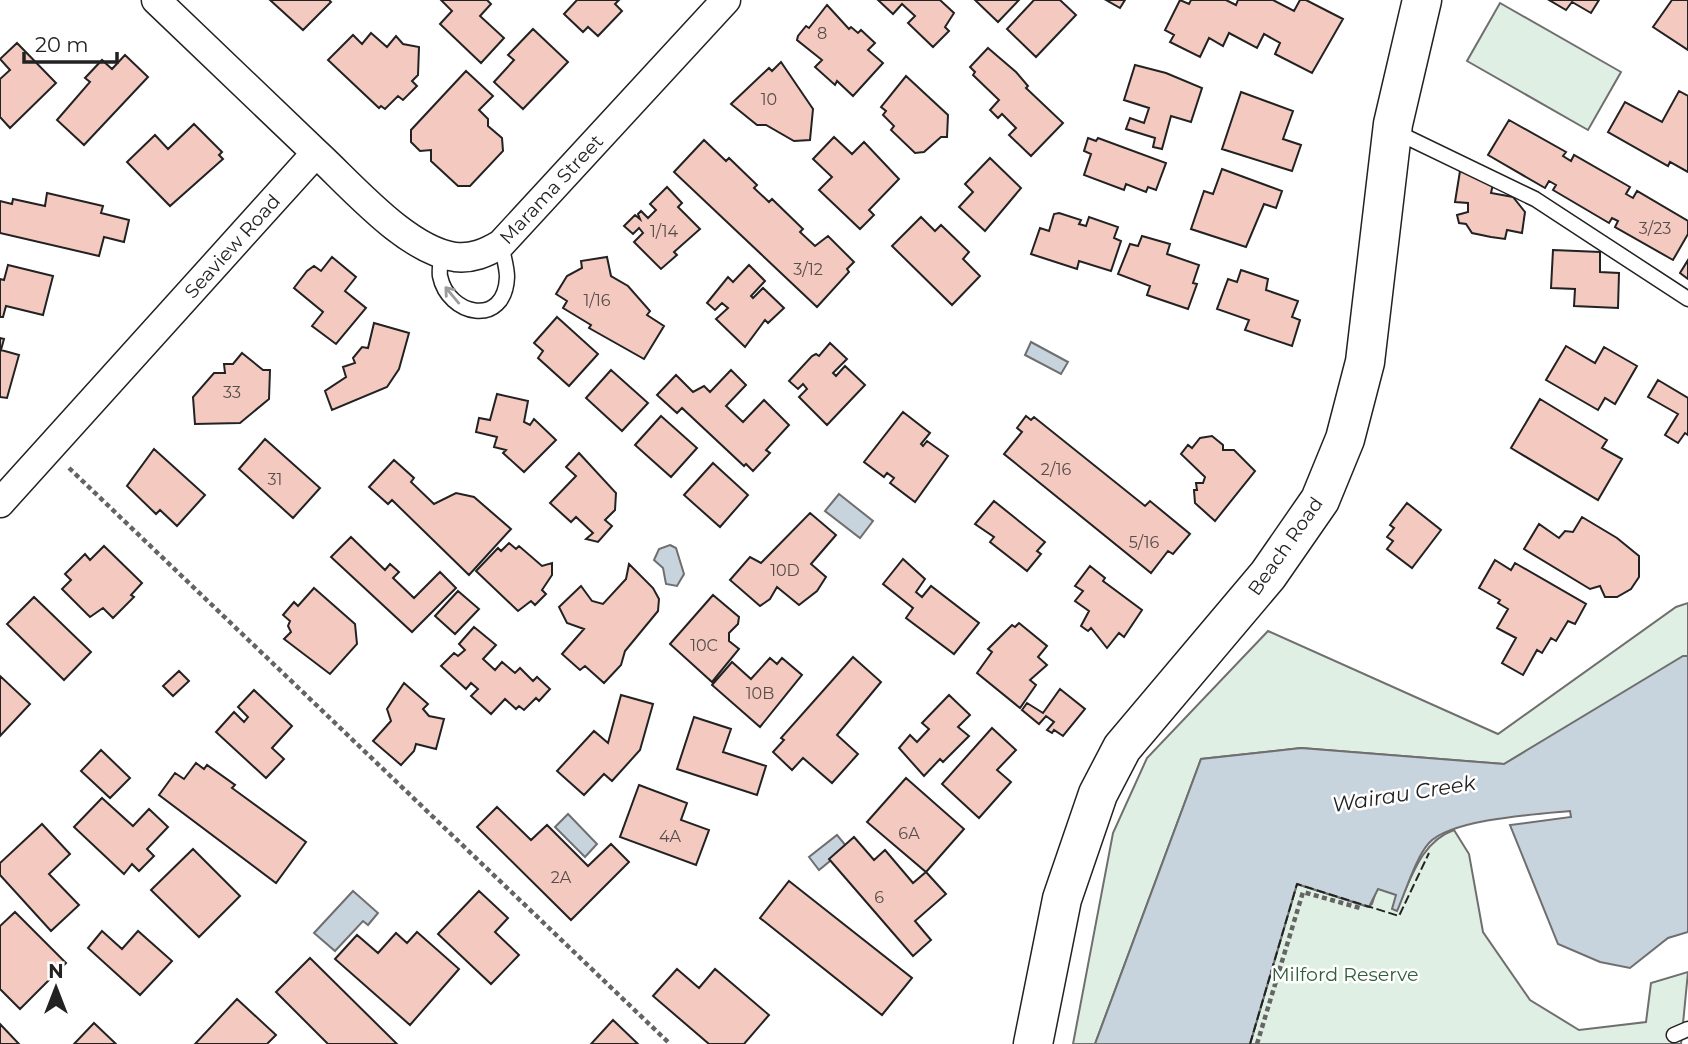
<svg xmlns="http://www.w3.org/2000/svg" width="1688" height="1044" viewBox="0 0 1688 1044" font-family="Montserrat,sans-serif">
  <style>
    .green { fill: #e0efe3; stroke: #6f6f6f; stroke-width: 2 }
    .water { fill: #c7d3dd; stroke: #6f6f6f; stroke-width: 2 }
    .building { fill: #f3c9c0; stroke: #222; stroke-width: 2 }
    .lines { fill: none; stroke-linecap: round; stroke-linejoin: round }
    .lane-casing { stroke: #222; stroke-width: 17 }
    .street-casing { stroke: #222; stroke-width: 31 }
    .secondary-casing { stroke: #222; stroke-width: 41 }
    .path { stroke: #646464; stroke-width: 4.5; stroke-dasharray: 5 3.5; stroke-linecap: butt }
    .lane { stroke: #fff; stroke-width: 14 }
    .street { stroke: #fff; stroke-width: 28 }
    .secondary { stroke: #fff; stroke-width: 38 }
    .fence { stroke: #222; stroke-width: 2; stroke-dasharray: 9 3.5; stroke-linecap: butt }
    .oneway { stroke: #9c9c9c }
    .labels { text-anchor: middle; stroke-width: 5; stroke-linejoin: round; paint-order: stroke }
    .number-label { font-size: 16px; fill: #564c4a }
    .street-label { font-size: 19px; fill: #222; stroke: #fff }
    .park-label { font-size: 19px; fill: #2f5e38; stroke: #fff }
    .water-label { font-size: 21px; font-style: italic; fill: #222; stroke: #fff }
  </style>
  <rect width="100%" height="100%" fill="#fff"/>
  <path class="green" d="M 1500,3 L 1621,72 L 1588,130 L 1467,61 Z
    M 1688,603 L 1688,656 L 1504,764 L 1301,748 L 1201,759 L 1095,1044 L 1073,1044 L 1113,833 L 1147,758 L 1268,631 L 1498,734 L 1676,607 Z
    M 1454,830 L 1469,854 L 1483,932 L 1530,1000 L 1579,1030 L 1646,1022 L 1651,983 L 1688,972 L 1681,1044 L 1250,1044 L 1297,884 L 1368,907 L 1372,904 L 1377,888 L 1396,894 L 1396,911 C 1411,880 1420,842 1454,830 Z"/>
  <path class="water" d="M 1031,342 L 1068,362 L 1061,374 L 1025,355 Z
    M 839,494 L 873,521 L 860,538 L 825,511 Z
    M 670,545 L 676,548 L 684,574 L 677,586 L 666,584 L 663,568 L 654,560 L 659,549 Z
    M 1683,656 L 1688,656 L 1688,932 L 1668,938 L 1630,968 L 1600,962 L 1558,944 L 1510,825 L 1571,817 L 1570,811 C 1538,814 1451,819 1429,843 C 1416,857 1405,893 1397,911 L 1392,909 L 1396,895 L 1378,889 L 1369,907 L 1297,884 L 1250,1044 L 1095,1044 L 1201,759 L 1301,748 L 1504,764 Z
    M 568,814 L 597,844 L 585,857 L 555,827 Z
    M 837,835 L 847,847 L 819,870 L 809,857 Z
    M 353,891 L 378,913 L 368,925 L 363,921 L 335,951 L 314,933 Z"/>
  <path class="building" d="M 270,0 L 329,0 L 331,2 L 303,30 Z
    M 441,0 L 487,0 L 491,4 L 480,16 L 504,38 L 481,63 L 440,24 L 452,11 Z
    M 577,0 L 619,0 L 615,4 L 622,11 L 598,36 L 588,27 L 583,32 L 564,14 Z
    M 878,0 L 940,0 L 954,13 L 945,27 L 949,31 L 933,47 L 908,23 L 915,16 L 902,4 L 893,14 Z
    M 975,0 L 1019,0 L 998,22 Z
    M 1060,0 L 1076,15 L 1036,57 L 1007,29 L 1034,0 Z
    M 1106,0 L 1125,0 L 1120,8 Z
    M 1180,0 L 1189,4 L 1191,0 L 1226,0 L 1236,5 L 1238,0 L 1273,0 L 1294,11 L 1300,0 L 1306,0 L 1343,19 L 1312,73 L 1275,54 L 1280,43 L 1264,34 L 1257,48 L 1229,33 L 1223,46 L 1209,38 L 1200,57 L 1170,42 L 1174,35 L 1165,30 Z
    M 1549,0 L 1599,0 L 1591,13 L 1572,2 L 1566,10 Z
    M 1672,0 L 1688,0 L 1688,50 L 1653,27 Z
    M 827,5 L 849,29 L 851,27 L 858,33 L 861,30 L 875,43 L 868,50 L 883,63 L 853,96 L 837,81 L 835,85 L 815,67 L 822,60 L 797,40 L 798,36 L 806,26 L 809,28 Z
    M 533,29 L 568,62 L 523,109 L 494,82 L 514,60 L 508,55 Z
    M 371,33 L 387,47 L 396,36 L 403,44 L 419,47 L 418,75 L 412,81 L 417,86 L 403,100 L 398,96 L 385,109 L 381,106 L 379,108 L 328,60 L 353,35 L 362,44 Z
    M 17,43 L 56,83 L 10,128 L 0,117 L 0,79 L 10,70 L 0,59 Z
    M 988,48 L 1016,72 L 1028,86 L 1026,88 L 1063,123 L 1031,156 L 1009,135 L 1016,128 L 1002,114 L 998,118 L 990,110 L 999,100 L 973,75 L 975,72 L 970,67 Z
    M 125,55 L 148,77 L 84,145 L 57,120 L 90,82 L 85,78 L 102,60 L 112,69 Z
    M 781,62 L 813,109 L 810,140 L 794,141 L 766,125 L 757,125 L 731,104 L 769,68 L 772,71 Z
    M 1135,65 L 1166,73 L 1202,88 L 1191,122 L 1171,116 L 1162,149 L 1153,147 L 1155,138 L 1126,129 L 1130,118 L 1144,123 L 1149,108 L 1124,100 Z
    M 466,71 L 493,96 L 479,110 L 488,119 L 488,126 L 502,138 L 503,151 L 470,186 L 458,186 L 431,161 L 431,150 L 420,151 L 411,142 L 411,130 Z
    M 906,76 L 948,115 L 947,137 L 941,137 L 924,152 L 915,153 L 891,130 L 894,126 L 883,115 L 886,111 L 881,107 Z
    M 1679,91 L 1688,96 L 1688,172 L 1670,162 L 1668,166 L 1608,132 L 1625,102 L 1662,122 Z
    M 1241,92 L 1293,111 L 1283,139 L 1301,145 L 1292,171 L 1222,149 Z
    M 1509,120 L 1566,152 L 1563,156 L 1571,161 L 1574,155 L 1630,187 L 1626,194 L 1633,198 L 1637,191 L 1688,221 L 1688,234 L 1673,260 L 1615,227 L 1618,221 L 1612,218 L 1609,223 L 1553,190 L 1556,185 L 1549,181 L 1545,188 L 1488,155 Z
    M 194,124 L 222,152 L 219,155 L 223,159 L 170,206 L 127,162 L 155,135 L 168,149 Z
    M 834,137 L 852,154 L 864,142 L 899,179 L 869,210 L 874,215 L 860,229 L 819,190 L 832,177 L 813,159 Z
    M 1088,138 L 1096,141 L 1098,138 L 1166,163 L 1156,190 L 1148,187 L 1146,192 L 1126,184 L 1124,190 L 1084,175 L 1091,154 L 1084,151 Z
    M 704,140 L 726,161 L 729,158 L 757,185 L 754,188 L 769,202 L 772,199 L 803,229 L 800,232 L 815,246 L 828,236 L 854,262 L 847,269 L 849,272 L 817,307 L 674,172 Z
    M 990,158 L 1021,188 L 985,231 L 959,207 L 973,192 L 965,184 Z
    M 1222,169 L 1282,191 L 1276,208 L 1264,204 L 1246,247 L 1191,229 L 1204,191 L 1213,194 Z
    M 1460,171 L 1477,174 L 1493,184 L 1491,193 L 1513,197 L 1525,212 L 1522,233 L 1507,230 L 1505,239 L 1491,237 L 1472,233 L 1466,224 L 1459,223 L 1457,215 L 1468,212 L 1468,203 L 1455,202 Z
    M 667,187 L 682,203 L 678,207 L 700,229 L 674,252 L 677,255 L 661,269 L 634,242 L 643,233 L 639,228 L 633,234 L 624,226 L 635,215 L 640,219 L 638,214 L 641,211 L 648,218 L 656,210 L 650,204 Z
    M 47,193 L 103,206 L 101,213 L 129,220 L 124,242 L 104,237 L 99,256 L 0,233 L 0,201 L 12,204 L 13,199 L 45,206 Z
    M 1059,213 L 1081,220 L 1079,224 L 1086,226 L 1089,217 L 1118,227 L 1114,238 L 1121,241 L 1111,271 L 1079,261 L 1077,269 L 1031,254 L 1040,228 L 1049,231 L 1054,214 Z
    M 921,217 L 935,231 L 941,225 L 969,252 L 963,259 L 980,276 L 952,305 L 892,246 Z
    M 1142,236 L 1170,244 L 1167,254 L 1199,265 L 1193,283 L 1197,284 L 1188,309 L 1147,295 L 1150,286 L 1118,274 L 1130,244 L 1138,246 Z
    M 1553,250 L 1600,252 L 1600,272 L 1619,273 L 1618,308 L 1574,306 L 1575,289 L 1551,288 Z
    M 332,257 L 356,277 L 345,291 L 366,308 L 336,344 L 312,326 L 323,312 L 294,288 L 307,271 L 314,266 L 321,271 Z
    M 607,257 L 611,276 L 628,286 L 650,311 L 647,315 L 664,326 L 644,359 L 589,328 L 591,325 L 563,308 L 567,301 L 556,294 L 567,276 L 582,268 L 581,261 Z
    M 1688,260 L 1688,279 L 1680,273 Z
    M 8,265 L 53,276 L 43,315 L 6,306 L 3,317 L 0,317 L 0,279 L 4,280 Z
    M 749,265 L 765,281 L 751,296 L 753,298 L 763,288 L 784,308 L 768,323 L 765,320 L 745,347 L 716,319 L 728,308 L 722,303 L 715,310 L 707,303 L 728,277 L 733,282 Z
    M 1241,270 L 1268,279 L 1266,290 L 1298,301 L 1292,317 L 1300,320 L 1292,346 L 1245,330 L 1249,320 L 1217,309 L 1228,279 L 1237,282 Z
    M 557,317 L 598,354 L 569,386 L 538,358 L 543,351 L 534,343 Z
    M 374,323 L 409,333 L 399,369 L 387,387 L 332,410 L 325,391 L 346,377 L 343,367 L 355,363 L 353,358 L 362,347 L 368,348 Z
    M 0,338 L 4,339 L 1,350 L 19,355 L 7,398 L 0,397 Z
    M 830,343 L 847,359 L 833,373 L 836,376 L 845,366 L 865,385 L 827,425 L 799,397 L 807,389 L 803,384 L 798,389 L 789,381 L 812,356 L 816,354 L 819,356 Z
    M 1566,346 L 1595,363 L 1604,347 L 1637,366 L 1615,404 L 1605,398 L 1598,410 L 1546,380 Z
    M 242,353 L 263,370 L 270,370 L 269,399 L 240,423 L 195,424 L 193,397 L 214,373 L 225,373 L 224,364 L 233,364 Z
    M 611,370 L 648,403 L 622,431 L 586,398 Z
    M 731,370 L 746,385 L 726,406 L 743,422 L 764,400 L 789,425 L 766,450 L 770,453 L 753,471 L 746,464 L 744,466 L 682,408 L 677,413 L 657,395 L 676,375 L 693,392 L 704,386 L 710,392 Z
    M 1658,380 L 1688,398 L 1688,435 L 1685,433 L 1678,443 L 1665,435 L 1678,414 L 1648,397 Z
    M 497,394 L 528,401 L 524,422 L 530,425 L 534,419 L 556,440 L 524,472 L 503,453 L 506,450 L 494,447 L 497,437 L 476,432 L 479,418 L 490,420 Z
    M 1540,399 L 1607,440 L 1602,448 L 1622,459 L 1598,500 L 1511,448 Z
    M 903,412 L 930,433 L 921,444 L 923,446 L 927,441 L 948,456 L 915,502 L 890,483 L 894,478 L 887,473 L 884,477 L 864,462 Z
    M 661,416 L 697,448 L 671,477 L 635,445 Z
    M 1026,416 L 1031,420 L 1034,417 L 1145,506 L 1150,501 L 1190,534 L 1173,554 L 1168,551 L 1151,573 L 1004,454 L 1022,432 L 1017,428 Z
    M 1212,436 L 1223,445 L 1223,450 L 1234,450 L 1255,471 L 1215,521 L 1195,503 L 1194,490 L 1197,490 L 1196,483 L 1203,483 L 1205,477 L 1181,454 L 1188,445 L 1192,448 L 1200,438 Z
    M 265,439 L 320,488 L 293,518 L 239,469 Z
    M 154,449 L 205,495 L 177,526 L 160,510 L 156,514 L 127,486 Z
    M 579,453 L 616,493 L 615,510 L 605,520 L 612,526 L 598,542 L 586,539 L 593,533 L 576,517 L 571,522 L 550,503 L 576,476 L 566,467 Z
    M 394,460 L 414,478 L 411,482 L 434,504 L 456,493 L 474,497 L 511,529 L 469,575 L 392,500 L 388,504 L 369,487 Z
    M 713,463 L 748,495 L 720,527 L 684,495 Z
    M 994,501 L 1045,542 L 1037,551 L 1041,554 L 1027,571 L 990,542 L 994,537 L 975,524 Z
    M 1407,503 L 1441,530 L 1412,568 L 1387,549 L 1393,541 L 1387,537 L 1394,528 L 1390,525 Z
    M 810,513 L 836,535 L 811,564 L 826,577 L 817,591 L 799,605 L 777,587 L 770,599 L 760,606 L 730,580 L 750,557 L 761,563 Z
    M 1582,517 L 1617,538 L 1639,556 L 1639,577 L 1631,589 L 1617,597 L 1605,597 L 1600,586 L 1590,589 L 1524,549 L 1539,524 L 1559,538 L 1565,531 L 1573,532 Z
    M 351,537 L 385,570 L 390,564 L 399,572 L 393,578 L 414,598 L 440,572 L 456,588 L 412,632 L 331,557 Z
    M 509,543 L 516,549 L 519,546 L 542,566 L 552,563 L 552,575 L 542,590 L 546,594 L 535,605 L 531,601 L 518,611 L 476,571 L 498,548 L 501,551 Z
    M 104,546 L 142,583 L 131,595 L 134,597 L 113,618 L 103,608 L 90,617 L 62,589 L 71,580 L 65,574 L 85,554 L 90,560 Z
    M 903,559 L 925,579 L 916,592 L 922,597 L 931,586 L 979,623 L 954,654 L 906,618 L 913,608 L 883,584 Z
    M 1495,560 L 1511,570 L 1515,563 L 1586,604 L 1575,624 L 1568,621 L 1556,641 L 1551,638 L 1542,653 L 1537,650 L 1523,675 L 1502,663 L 1516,638 L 1497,628 L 1508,609 L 1498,603 L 1500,600 L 1479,588 Z
    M 629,564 L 653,588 L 659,599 L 658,611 L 625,651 L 621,665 L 604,683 L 585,666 L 580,670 L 562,654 L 584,629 L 567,623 L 559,607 L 581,586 L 592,601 L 603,604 L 626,579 Z
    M 1090,566 L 1105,578 L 1103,581 L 1142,610 L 1124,637 L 1119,633 L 1107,648 L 1091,628 L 1088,631 L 1081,626 L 1089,611 L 1075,601 L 1083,591 L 1075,586 Z
    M 314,588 L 355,624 L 357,644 L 330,674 L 284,639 L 291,632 L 288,626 L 290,621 L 283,615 L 294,602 L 298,606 Z
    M 458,591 L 479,609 L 455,634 L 435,616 Z
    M 713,595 L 739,617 L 738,624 L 729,633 L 729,641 L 739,649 L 712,682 L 670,644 Z
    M 34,597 L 91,652 L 64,680 L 7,624 Z
    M 1019,623 L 1047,646 L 1038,657 L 1047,665 L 1030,680 L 1036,685 L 1020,708 L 977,673 L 992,652 L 988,649 L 1012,625 L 1015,627 Z
    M 474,627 L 496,645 L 483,659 L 495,670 L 502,662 L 515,673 L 520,668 L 533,681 L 537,677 L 550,689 L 539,701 L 536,698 L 524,710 L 519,706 L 516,709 L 505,699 L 491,714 L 471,696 L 478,689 L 471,683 L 466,689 L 441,666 L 454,653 L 458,656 L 465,650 L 459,644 Z
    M 853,657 L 881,682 L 837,735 L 858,754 L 832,783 L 803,758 L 792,770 L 773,752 L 784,740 L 781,738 Z
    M 770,658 L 777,664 L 782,658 L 802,675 L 760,727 L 712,685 L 732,662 L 751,679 Z
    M 179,671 L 189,681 L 173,696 L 163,686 Z
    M 0,676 L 30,704 L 0,736 Z
    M 404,683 L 428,704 L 423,709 L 429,716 L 444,719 L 436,749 L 416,744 L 414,751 L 401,765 L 373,741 L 391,721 L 387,709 Z
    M 1060,689 L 1085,709 L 1063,736 L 1054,730 L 1052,733 L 1047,730 L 1054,722 L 1046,716 L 1039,724 L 1022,710 L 1027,703 L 1043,713 Z
    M 254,690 L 292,726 L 272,748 L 284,759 L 266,778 L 216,732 L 234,712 L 244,722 L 248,717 L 238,707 Z
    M 621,695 L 653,704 L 640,750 L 612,781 L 604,774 L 584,795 L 557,771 L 594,731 L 608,743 Z
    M 949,695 L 970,715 L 958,727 L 969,736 L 943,762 L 940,759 L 924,776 L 899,748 L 910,735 L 917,742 L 929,729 L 922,723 Z
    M 694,717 L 731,729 L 723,752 L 766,766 L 757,795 L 677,769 Z
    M 992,728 L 1016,750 L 997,770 L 1011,782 L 979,818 L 942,784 Z
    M 101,750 L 130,778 L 110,798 L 81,771 Z
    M 196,763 L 204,769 L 207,765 L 235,785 L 232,788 L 306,842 L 276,883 L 159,795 L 175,773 L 184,779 Z
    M 906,778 L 964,829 L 926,872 L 867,822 Z
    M 639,785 L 687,803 L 681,820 L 709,830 L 696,865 L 620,837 Z
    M 102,798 L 133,826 L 149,809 L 168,827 L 147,849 L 154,856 L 139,871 L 132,864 L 124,874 L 74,827 Z
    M 497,807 L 531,840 L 547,825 L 588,866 L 611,844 L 629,862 L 571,920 L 477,827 Z
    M 42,824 L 70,854 L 49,874 L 79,905 L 51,931 L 0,875 L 0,863 Z
    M 854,837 L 874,860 L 885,850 L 913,883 L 926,872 L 946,894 L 915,921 L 931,940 L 913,956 L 829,859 Z
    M 193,849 L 240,896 L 199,937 L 151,890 Z
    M 789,881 L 912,978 L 882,1015 L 760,918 Z
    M 479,891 L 508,918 L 495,932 L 519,955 L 491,984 L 438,934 Z
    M 15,912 L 66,963 L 20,1009 L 0,989 L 0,926 Z
    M 102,931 L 122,949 L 138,931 L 172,961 L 140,995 L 88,948 Z
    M 417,932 L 459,969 L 410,1025 L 335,959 L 357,935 L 378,953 L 396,933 L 407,943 Z
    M 310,958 L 397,1044 L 328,1044 L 276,992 Z
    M 677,969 L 699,988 L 715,969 L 769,1015 L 744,1044 L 709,1044 L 653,996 Z
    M 237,999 L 276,1035 L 267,1044 L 195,1044 Z
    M 613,1020 L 638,1044 L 591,1044 Z
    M 94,1023 L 116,1044 L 74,1044 Z
    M 0,1024 L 19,1044 L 0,1044 Z"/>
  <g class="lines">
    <g class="lane-casing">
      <path id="lane" d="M 1394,131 L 1535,199 L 1688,299
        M 441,254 C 441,261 439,270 440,276 C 448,316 505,328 507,277 C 507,267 503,255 501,244
        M 1674,1035 L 1688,1029"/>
    </g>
    <g class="street-casing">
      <path id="street" d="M 316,153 C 351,185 406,250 455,257 C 472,259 486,253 501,244 L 726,0
        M 0,503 L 316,153 L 156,0"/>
    </g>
    <g class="secondary-casing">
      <path id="secondary" d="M 1033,1044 L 1062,899 L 1098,794 L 1122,748 L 1268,575 L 1320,500 L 1345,439 L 1365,362 L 1393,124 L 1422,0"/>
    </g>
    <path class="path" d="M 69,468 L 670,1044
      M 1257,1044 L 1303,892 L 1360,908"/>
    <use href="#lane" class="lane"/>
    <use href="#street" class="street"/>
    <use href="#secondary" class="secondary"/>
    <path class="fence" d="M 1250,1044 L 1297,884 L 1399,916 L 1429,853"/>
  </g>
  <defs><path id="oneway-shaft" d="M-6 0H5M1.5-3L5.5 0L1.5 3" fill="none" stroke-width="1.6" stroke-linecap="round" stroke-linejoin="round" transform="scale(1.75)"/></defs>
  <use class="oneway" href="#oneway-shaft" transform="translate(452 295) rotate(-130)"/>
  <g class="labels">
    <g class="number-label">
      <text x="822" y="39">8</text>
      <text x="769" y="105">10</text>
      <text x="1655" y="234">3/23</text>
      <text x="664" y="237">1/14</text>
      <text x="808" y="275">3/12</text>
      <text x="597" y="306">1/16</text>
      <text x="232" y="398">33</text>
      <text x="1056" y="475">2/16</text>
      <text x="275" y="485">31</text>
      <text x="1144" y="548">5/16</text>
      <text x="785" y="576">10D</text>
      <text x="704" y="651">10C</text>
      <text x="760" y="699">10B</text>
      <text x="909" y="839">6A</text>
      <text x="670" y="842">4A</text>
      <text x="561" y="883">2A</text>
      <text x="879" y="903">6</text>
    </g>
    <g class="street-label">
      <text transform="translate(551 189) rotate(-47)" y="7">Marama Street</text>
      <text transform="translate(232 246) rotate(-48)" y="7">Seaview Road</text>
      <text transform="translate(1285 546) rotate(-55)" y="7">Beach Road</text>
    </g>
    <g class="park-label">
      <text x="1345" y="981">Milford Reserve</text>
    </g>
    <g class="water-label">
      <text transform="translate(1404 794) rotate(-9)" y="7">Wairau Creek</text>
    </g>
  </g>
  <g transform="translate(56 988)" stroke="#ffffff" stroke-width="5" paint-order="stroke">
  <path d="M0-5L12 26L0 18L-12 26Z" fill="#222222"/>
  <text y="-10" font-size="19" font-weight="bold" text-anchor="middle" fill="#222222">N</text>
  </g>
  <path d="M24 52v10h93v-10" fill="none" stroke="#222222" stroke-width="3.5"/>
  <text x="35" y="52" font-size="21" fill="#222222" stroke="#ffffff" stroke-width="5" paint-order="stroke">20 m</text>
</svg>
